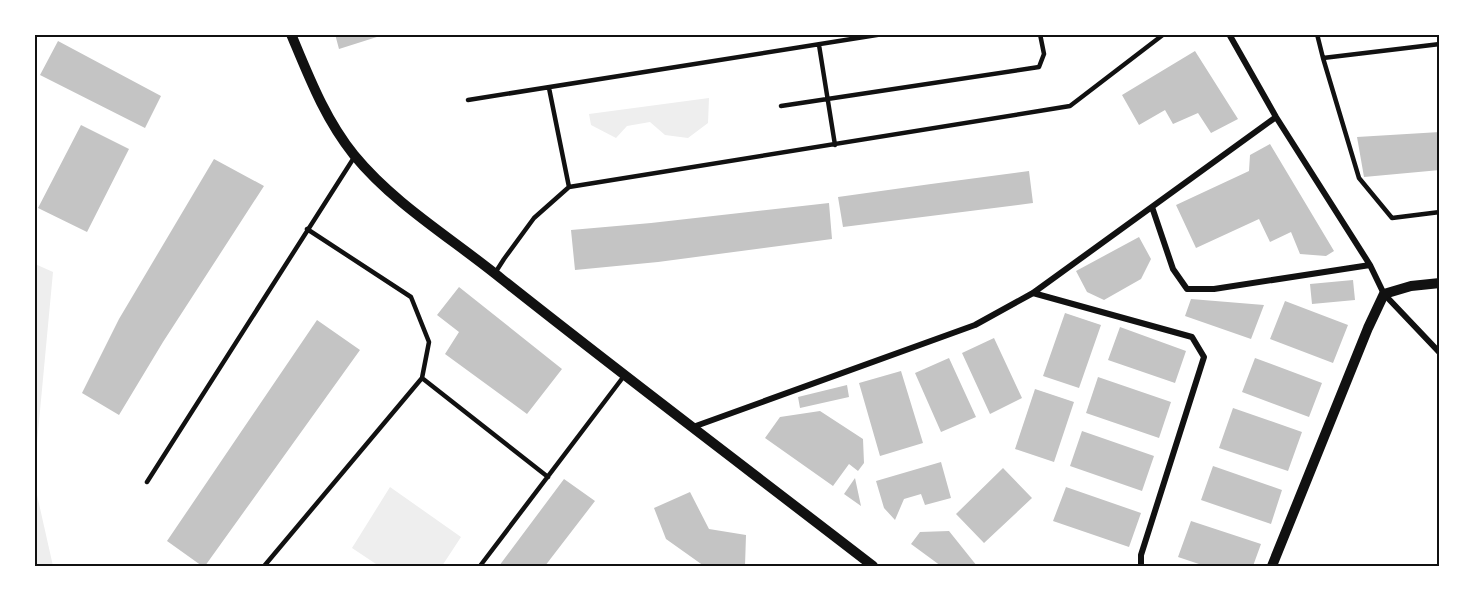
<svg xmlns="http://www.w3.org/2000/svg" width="1474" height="601" viewBox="0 0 1474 601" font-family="'Source Serif 4',serif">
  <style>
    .green { fill: #eee }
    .building { fill: #c4c4c4 }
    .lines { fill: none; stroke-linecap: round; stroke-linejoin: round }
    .service { stroke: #111; stroke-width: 4.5 }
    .minor { stroke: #111; stroke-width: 6 }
    .tertiary { stroke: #111; stroke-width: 10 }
    .neatline { fill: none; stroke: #111; stroke-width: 2 }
  </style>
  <rect width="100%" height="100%" fill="#fff"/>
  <path class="green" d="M 709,98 L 708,123 L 688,138 L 665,135 L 650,122 L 627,126 L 616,138 L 591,125 L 589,114 Z
    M 35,264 L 53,272 L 35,464 Z
    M 35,486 L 53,566 L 35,566 Z
    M 390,487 L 461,537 L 442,566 L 379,566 L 352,548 Z"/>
  <path class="building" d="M 335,34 L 379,34 L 380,36 L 339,49 Z
    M 58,41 L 161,96 L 145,128 L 40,75 Z
    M 1195,51 L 1238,119 L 1211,133 L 1198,113 L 1173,124 L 1165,110 L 1139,125 L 1122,95 Z
    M 81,125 L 129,149 L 87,232 L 38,208 Z
    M 1440,132 L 1440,170 L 1364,177 L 1357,137 Z
    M 1270,144 L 1334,251 L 1326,256 L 1300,254 L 1291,232 L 1270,242 L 1259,219 L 1196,248 L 1176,205 L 1249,171 L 1250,155 Z
    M 214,159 L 264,186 L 163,342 L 119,415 L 82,393 L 119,319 Z
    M 1029,171 L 1033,203 L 843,227 L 838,197 L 931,184 Z
    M 829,203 L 832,239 L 658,262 L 575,270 L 571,230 L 651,223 Z
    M 1139,237 L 1151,259 L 1141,279 L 1104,300 L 1087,292 L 1076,271 Z
    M 1353,280 L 1355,300 L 1312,304 L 1310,284 Z
    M 459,287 L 562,369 L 527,414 L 445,354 L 459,332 L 437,315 Z
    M 1191,299 L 1264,305 L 1251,339 L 1185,316 Z
    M 1285,301 L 1348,325 L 1333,363 L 1270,339 Z
    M 1065,313 L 1101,325 L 1079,388 L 1043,376 Z
    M 317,320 L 360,350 L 205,566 L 202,566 L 167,541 Z
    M 1120,327 L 1186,351 L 1175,383 L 1108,360 Z
    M 994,338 L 1022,398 L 990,414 L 962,353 Z
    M 949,358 L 976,417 L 941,432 L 915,373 Z
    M 1255,358 L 1322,383 L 1309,417 L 1242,392 Z
    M 901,371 L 923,443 L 880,456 L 859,383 Z
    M 1098,377 L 1171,402 L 1159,438 L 1086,413 Z
    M 847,385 L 849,397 L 800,408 L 798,397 Z
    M 1035,389 L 1074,402 L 1054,462 L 1015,449 Z
    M 1233,408 L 1302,432 L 1288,471 L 1219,448 Z
    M 820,411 L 863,439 L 864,463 L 858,471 L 849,464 L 833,486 L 765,438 L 780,417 Z
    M 1082,431 L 1154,456 L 1142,491 L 1070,466 Z
    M 941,462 L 951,498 L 925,505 L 921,494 L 904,499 L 895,520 L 884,508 L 876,481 Z
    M 1213,466 L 1282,490 L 1271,524 L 1201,500 Z
    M 1003,468 L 1032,498 L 984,543 L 956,514 Z
    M 855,478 L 861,506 L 844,494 Z
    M 564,479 L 595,501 L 545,566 L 499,566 Z
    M 1066,487 L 1141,513 L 1129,547 L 1053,521 Z
    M 690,492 L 709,529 L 746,535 L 745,566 L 704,566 L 666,539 L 654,508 Z
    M 1191,521 L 1261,544 L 1253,566 L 1205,566 L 1178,557 Z
    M 949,531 L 977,566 L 941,566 L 911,544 L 920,532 Z"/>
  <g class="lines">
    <path class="service" d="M 1317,34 L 1323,58 L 1359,178 L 1392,218 L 1440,212
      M 819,45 L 835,145
      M 1323,58 L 1440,44
      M 549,88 L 569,187
      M 468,100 L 883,34
      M 781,106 L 1039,67 L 1044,54 L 1040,34
      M 495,273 L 504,259 L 534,218 L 569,187 L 1070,106 L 1164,34
      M 422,378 L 548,477
      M 147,482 L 355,156
      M 267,566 L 265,565 L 422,378 L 429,342 L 411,297 L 307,229
      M 480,566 L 624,376"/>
    <path class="minor" d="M 1229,34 L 1276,117 L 1370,265 L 1384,294 L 1440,353
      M 1152,207 L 1173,269 L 1187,289 L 1214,289 L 1370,265
      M 1033,293 L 1192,337 L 1204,357 L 1141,555 L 1141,566
      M 693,427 L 975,325 L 1033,293 L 1276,117"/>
    <path class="tertiary" d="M 291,34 C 309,77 325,119 354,155 C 395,205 453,239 503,280 C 625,377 750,471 873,566
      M 1272,566 L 1368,328 L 1384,294 L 1411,286 L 1440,283"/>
  </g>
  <rect width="1474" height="601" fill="none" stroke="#ffffff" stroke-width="72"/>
  <rect x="36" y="36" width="1402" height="529" class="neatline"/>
</svg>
